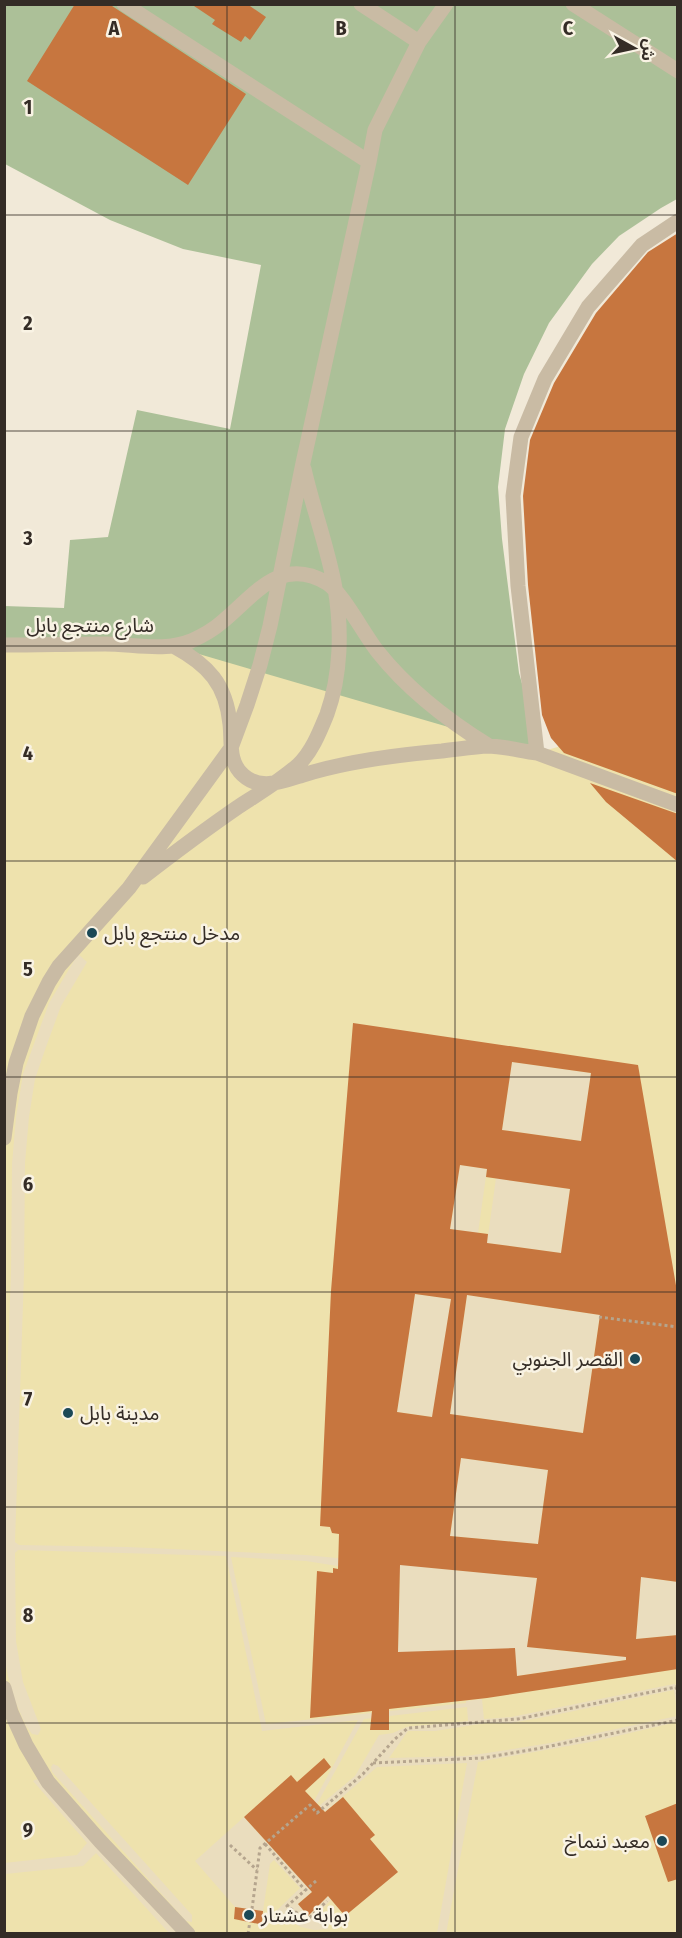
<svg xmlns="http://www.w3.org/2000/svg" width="682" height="1938" viewBox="0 0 682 1938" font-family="'Fira Sans Condensed','Noto Sans Arabic',sans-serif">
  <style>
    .green { fill: #acc098 }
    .sand { fill: #eee2ad }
    .plaza { fill: #eaddbe }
    .building { fill: #c7763f; fill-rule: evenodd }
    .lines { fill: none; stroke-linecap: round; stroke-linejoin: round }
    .path { stroke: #b5a58e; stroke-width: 3; stroke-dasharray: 3 3; stroke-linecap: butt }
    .minor { stroke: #c9bba4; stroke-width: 15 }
    .grid { fill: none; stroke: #342c26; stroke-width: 1.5; stroke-opacity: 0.55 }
    .poi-dot { fill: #1b4856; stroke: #f9f3e4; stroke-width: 2 }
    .labels { text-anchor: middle; stroke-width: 5; stroke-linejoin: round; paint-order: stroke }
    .street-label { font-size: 20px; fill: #342c26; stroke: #f9f3e4 }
    .poi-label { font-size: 20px; fill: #342c26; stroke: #f9f3e4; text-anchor: start }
    .grid-label { font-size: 20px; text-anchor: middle; font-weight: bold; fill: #342c26; stroke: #f9f3e4; stroke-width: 5; stroke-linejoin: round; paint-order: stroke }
  </style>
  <rect width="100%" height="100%" fill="#f1e9d8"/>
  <path class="green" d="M 5,5 L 677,5 L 677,199 L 661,208 L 619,236 L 592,264 L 549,323 L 524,374 L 505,429 L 498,487 L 502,539 L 519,673 L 556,803 L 5,703 L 4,606 L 64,608 L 70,540 L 108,537 L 137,410 L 230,429 L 261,265 L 183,249 L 110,220 L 5,164 Z"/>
  <path class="sand" d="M 175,647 L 537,753 L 677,712 L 677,1933 L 5,1933 L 4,648 Z"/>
  <path class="plaza" d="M 78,954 L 87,962 L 61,1006 L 46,1047 L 35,1079 L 29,1117 L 25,1163 L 24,1274 L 15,1542 L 19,1545 L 127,1547 L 306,1555 L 537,1578 L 528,1647 L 592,1654 L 677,1644 L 677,1652 L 517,1676 L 398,1652 L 400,1576 L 306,1561 L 231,1557 L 266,1724 L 466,1703 L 466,1701 L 482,1699 L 484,1719 L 511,1717 L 674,1684 L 677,1685 L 677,1710 L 674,1690 L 550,1716 L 511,1723 L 486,1723 L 435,1731 L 408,1731 L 389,1758 L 466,1756 L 494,1752 L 550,1743 L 677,1716 L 677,1722 L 596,1741 L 478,1762 L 446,1934 L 437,1933 L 467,1763 L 377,1767 L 325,1812 L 319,1806 L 355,1776 L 379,1735 L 393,1733 L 406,1727 L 468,1721 L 467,1707 L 364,1719 L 317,1804 L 314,1801 L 358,1720 L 262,1731 L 226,1556 L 18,1550 L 15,1553 L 16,1641 L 23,1682 L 41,1729 L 38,1735 L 32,1734 L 26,1726 L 15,1701 L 8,1676 L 4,1655 L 4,1455 L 11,1273 L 12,1164 L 16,1117 L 23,1074 L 49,1003 Z
    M 512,1062 L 591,1073 L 581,1141 L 502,1130 Z
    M 460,1165 L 487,1169 L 478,1233 L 450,1229 Z
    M 496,1178 L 570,1189 L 561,1253 L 487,1243 Z
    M 415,1294 L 451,1299 L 433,1417 L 397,1412 Z
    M 467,1295 L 600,1315 L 677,1330 L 599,1321 L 583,1433 L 450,1414 Z
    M 461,1458 L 548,1470 L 538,1544 L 450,1536 Z
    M 641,1577 L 677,1582 L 677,1635 L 636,1639 Z
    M 53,1764 L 58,1766 L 192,1915 L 192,1922 L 186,1921 L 52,1772 L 51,1767 Z
    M 37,1779 L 177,1933 L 169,1933 L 96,1853 L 83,1866 L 5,1874 L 4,1863 L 77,1855 L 87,1843 L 33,1781 Z
    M 244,1817 L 305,1884 L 321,1884 L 298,1904 L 308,1915 L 328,1896 L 331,1900 L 316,1915 L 329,1929 L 314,1930 L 301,1927 L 274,1913 L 300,1888 L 274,1860 L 270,1864 L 263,1911 L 235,1907 L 195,1861 Z"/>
  <path class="building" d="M 75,4 L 109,4 L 246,94 L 188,185 L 27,81 Z
    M 191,4 L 247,4 L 266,17 L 250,40 L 245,36 L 241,42 L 212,24 L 215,20 Z
    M 678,233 L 678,794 L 564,753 L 551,738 L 542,715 L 528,585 L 523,496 L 530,440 L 554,383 L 596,313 L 648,252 Z
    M 590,783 L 678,814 L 678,862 L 606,802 Z
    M 353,1023 L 638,1065 L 678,1297 L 678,1582 L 641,1577 L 636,1639 L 678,1635 L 678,1669 L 487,1698 L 389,1709 L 389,1730 L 370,1730 L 372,1711 L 310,1718 L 317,1571 L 333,1573 L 333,1568 L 338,1569 L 339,1534 L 332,1533 L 330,1527 L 320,1526 L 331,1291 ZM 512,1062 L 591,1073 L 581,1141 L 502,1130 ZM 460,1165 L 487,1169 L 486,1177 L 570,1189 L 561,1253 L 487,1243 L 488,1234 L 450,1229 ZM 415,1294 L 451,1299 L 432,1417 L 397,1412 ZM 467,1295 L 600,1315 L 583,1433 L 450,1414 ZM 461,1458 L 548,1470 L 538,1544 L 450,1536 ZM 400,1565 L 537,1578 L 527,1647 L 626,1657 L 626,1660 L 517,1676 L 515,1648 L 398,1652 Z
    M 324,1758 L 331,1767 L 305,1791 L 325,1812 L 343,1797 L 375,1835 L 370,1839 L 398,1872 L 345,1916 L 328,1896 L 308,1916 L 298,1904 L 312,1892 L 244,1817 L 291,1775 L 297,1782 Z
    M 678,1803 L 678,1879 L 668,1882 L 645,1816 Z
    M 235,1907 L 263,1911 L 262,1922 L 259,1924 L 234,1919 Z"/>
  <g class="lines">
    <path class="path" d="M 599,1317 L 678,1327
      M 373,1763 L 482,1758 L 541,1748 L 678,1720
      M 265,1844 L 305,1890
      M 230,1845 L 257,1870
      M 316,1881 L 287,1906 L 307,1920 L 327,1901
      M 252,1909 L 260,1848 L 310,1805 L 317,1813 L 363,1774 L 395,1739 L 408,1728 L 518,1719 L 676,1687 L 678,1696
      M 248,1934 L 250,1921"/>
    <path class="minor" d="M 124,4 L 369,162
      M 361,4 L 419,42
      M 573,4 L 678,71
      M 4,645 C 38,645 72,644 105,644 C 133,644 165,652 191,641 C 202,636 213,630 222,622 C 254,596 280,555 327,583 C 342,592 365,636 378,652 C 409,691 447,720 489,746
      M 175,647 C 208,665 226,684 230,724 C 232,742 228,762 243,775 C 260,791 284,781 303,775 C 348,761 395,755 442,751 C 457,749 472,747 487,746 C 503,746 521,751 537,753 L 518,586 L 513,496 L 521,437 L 545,379 L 588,307 L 642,245 L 678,221
      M 537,753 L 678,805
      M 143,877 C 174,853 206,829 238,807 C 258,794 280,781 298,765 C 312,752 320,731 327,714 C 341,675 342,629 335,588 C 328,548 313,509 304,469
      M 4,1138 L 10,1093 L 16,1063 L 32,1016 L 49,982 L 59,966 L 129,888 L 231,748 L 247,705 L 260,665 L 270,626 L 303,463 L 369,162 L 375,130 L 419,42 L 446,4
      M 4,1688 L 11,1712 L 26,1745 L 48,1782 L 100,1841 L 188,1934"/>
  </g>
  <path class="grid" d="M 227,4 L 227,1934M 455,4 L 455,1934M 4,215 L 678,215M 4,431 L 678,431M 4,646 L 678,646M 4,861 L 678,861M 4,1077 L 678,1077M 4,1292 L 678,1292M 4,1507 L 678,1507M 4,1723 L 678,1723"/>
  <g class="poi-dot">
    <circle cx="92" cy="933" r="6"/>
    <circle cx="635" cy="1359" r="6"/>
    <circle cx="68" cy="1413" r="6"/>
    <circle cx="662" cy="1841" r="6"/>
    <circle cx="249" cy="1915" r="6"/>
  </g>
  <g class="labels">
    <g class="street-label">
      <text x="90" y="632">شارع منتجع بابل</text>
    </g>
    <g class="poi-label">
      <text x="104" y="940">مدخل منتجع بابل</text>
      <text x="623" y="1366" text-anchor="end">القصر الجنوبي</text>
      <text x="80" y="1420">مدينة بابل</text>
      <text x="650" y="1848" text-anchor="end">معبد ننماخ</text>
      <text x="261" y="1922">بوابة عشتار</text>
    </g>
  </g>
  <g class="grid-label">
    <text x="114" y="35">A</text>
    <text x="341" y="35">B</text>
    <text x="568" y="35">C</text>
    <text x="28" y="114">1</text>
    <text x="28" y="330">2</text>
    <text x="28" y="545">3</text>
    <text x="28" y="760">4</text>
    <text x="28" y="976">5</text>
    <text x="28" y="1191">6</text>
    <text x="28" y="1406">7</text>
    <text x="28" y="1622">8</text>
    <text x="28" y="1837">9</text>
  </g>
  <rect width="682" height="1938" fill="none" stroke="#342c26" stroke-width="12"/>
  <g transform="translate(634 48) rotate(98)" stroke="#f9f3e4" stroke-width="4.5" paint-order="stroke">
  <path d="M0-4.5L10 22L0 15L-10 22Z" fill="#342c26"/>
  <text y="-9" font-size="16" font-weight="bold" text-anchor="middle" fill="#342c26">ش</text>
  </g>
</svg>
